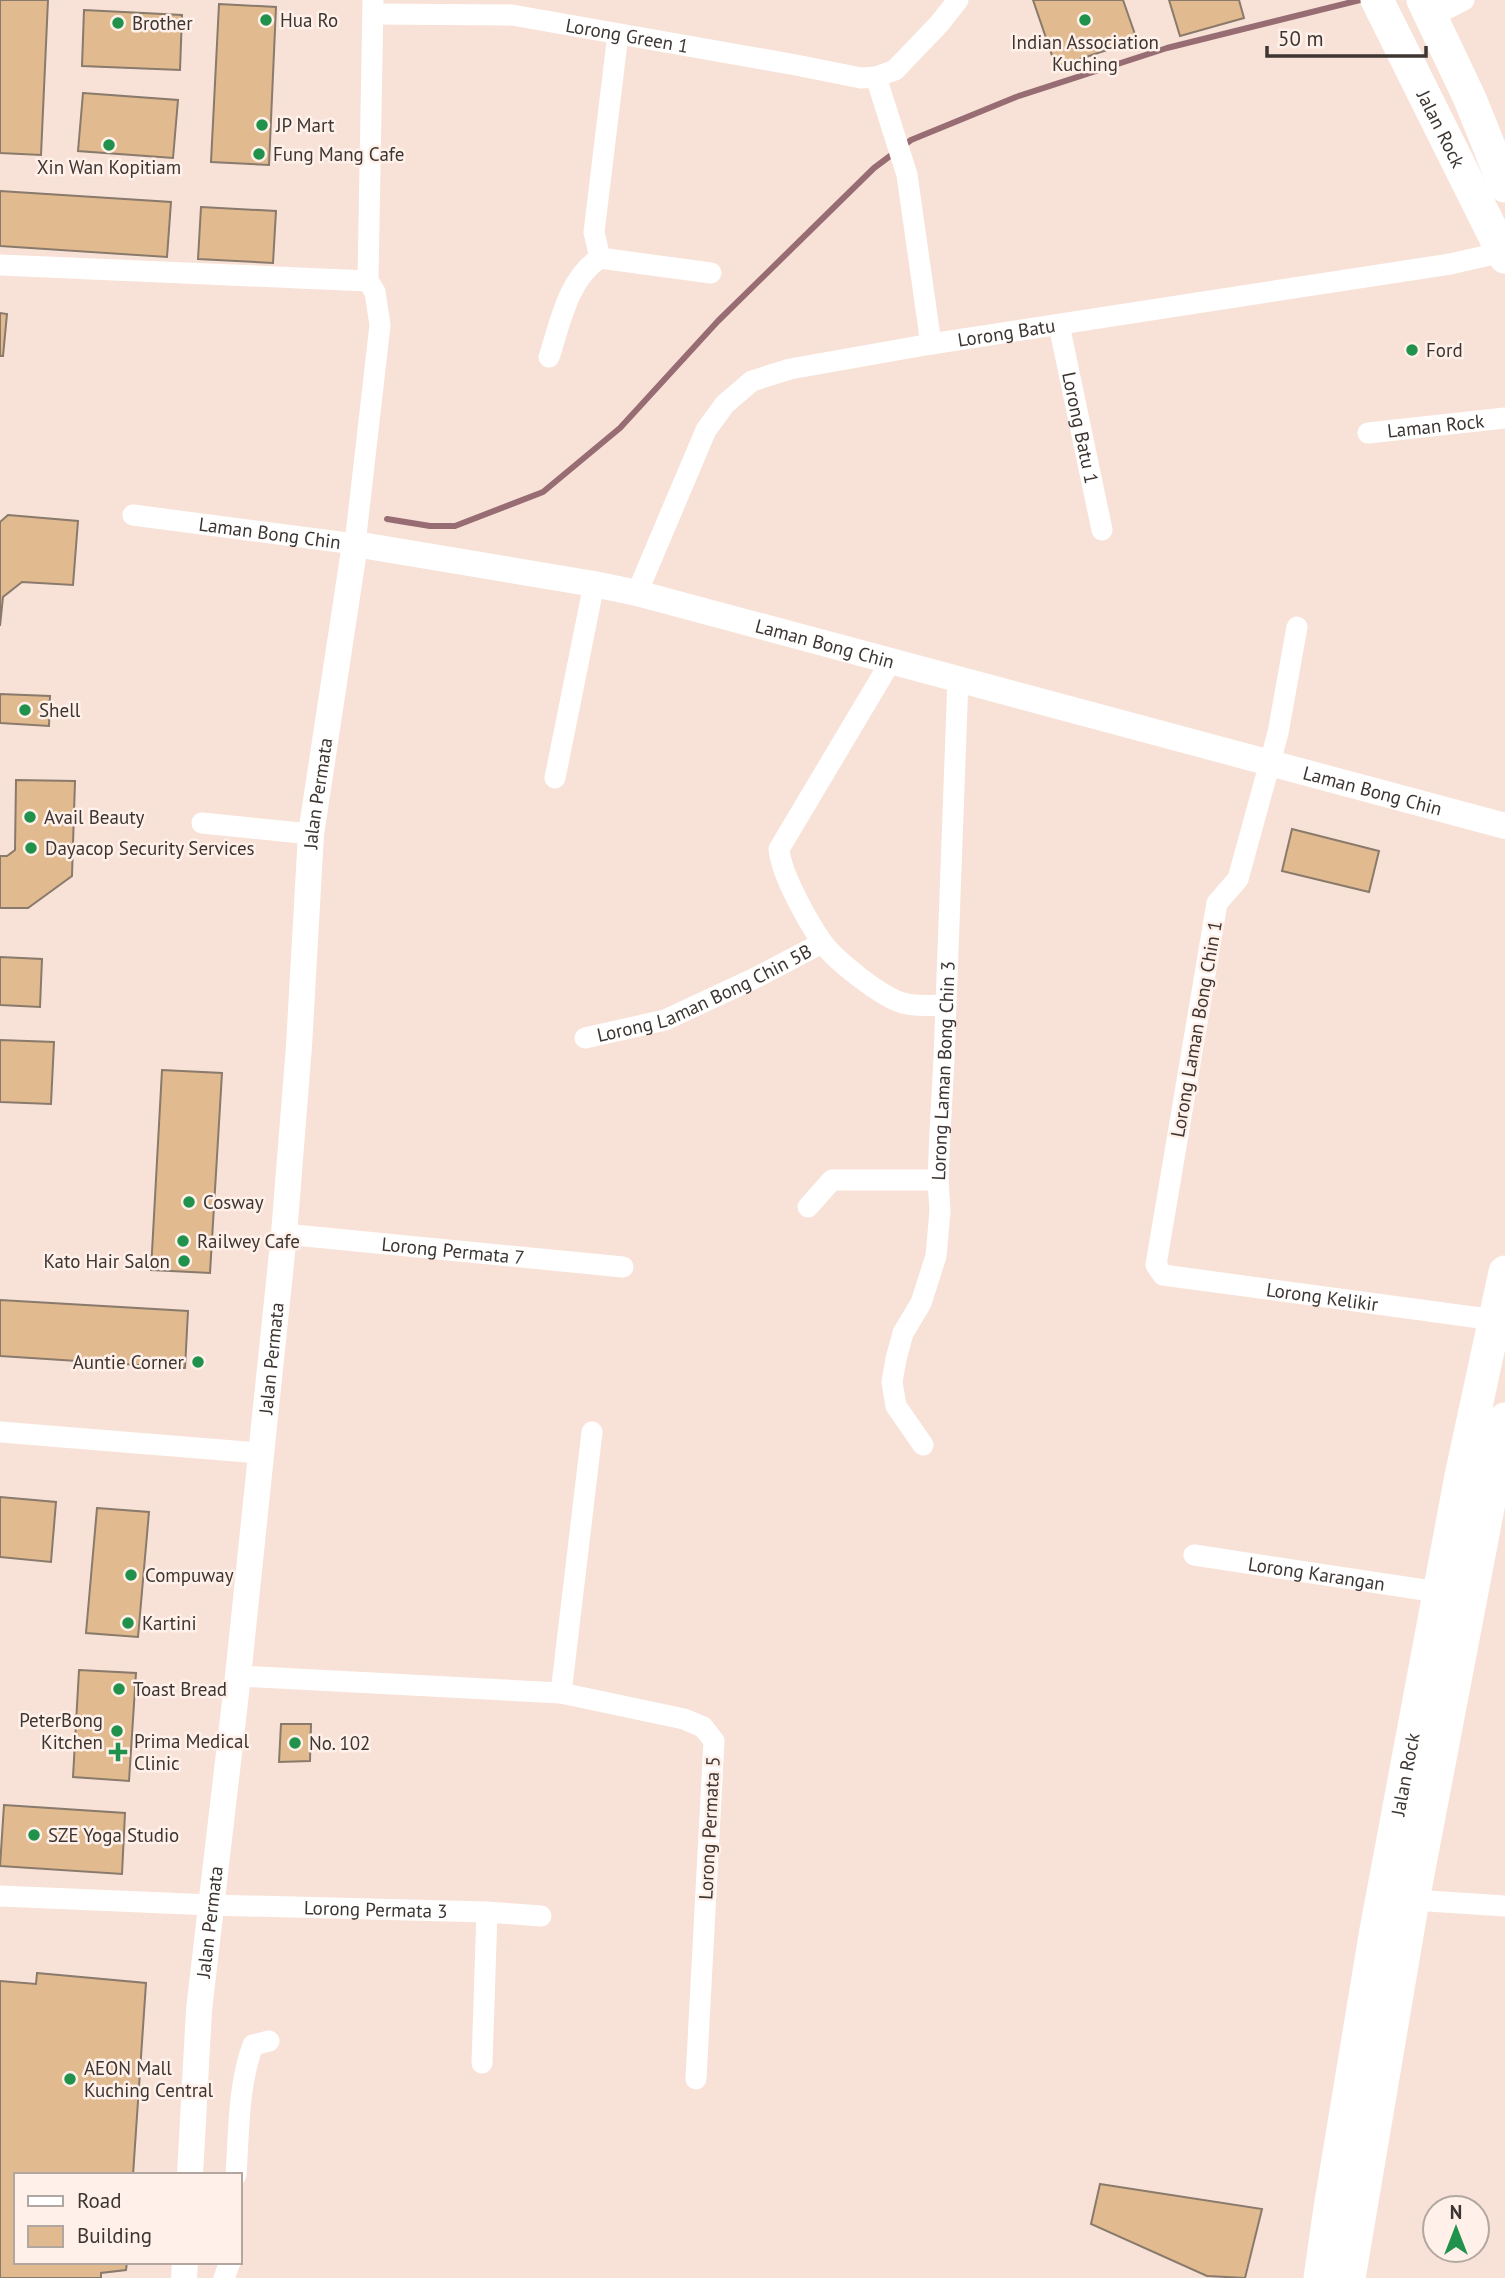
<svg xmlns="http://www.w3.org/2000/svg" width="1505" height="2278" viewBox="0 0 1505 2278" font-family="'PT Sans',sans-serif">
  <style>
    .lines { fill: none; stroke-linecap: round; stroke-linejoin: round }
    .stream { stroke: #976d73; stroke-width: 6 }
    .building { fill: #e1ba90; stroke: #897a6b; stroke-width: 2 }
    .minor { stroke: #fff; stroke-width: 21 }
    .tertiary { stroke: #fff; stroke-width: 26 }
    .primary { stroke: #fff; stroke-width: 33 }
    .poi-dot { fill: #21924c; stroke: #fff1ea; stroke-width: 2.5 }
    .labels { text-anchor: middle; stroke-width: 5; stroke-linejoin: round; paint-order: stroke }
    .poi-label { font-size: 19px; fill: #3d3531; stroke: #fff1ea; text-anchor: start }
    .street-label { font-size: 19px; fill: #3d3531; stroke: #fff1ea }
  </style>
  <rect width="100%" height="100%" fill="#f8e2d7"/>
  <g class="lines">
    <path class="stream" d="M 903,146 L 911,140 L 1016,97 L 1167,48 L 1360,0
      M 387,519 L 430,526 L 455,526 L 543,492 L 620,428 L 718,321 L 874,168 L 894,153"/>
  </g>
  <path class="building" d="M 0,0 L 48,0 L 41,155 L 0,153 Z
    M 1033,0 L 1123,0 L 1137,40 L 1056,67 Z
    M 1169,0 L 1239,0 L 1244,18 L 1180,36 Z
    M 219,4 L 276,7 L 269,165 L 211,162 Z
    M 84,10 L 182,15 L 180,70 L 82,66 Z
    M 83,93 L 178,100 L 173,158 L 78,151 Z
    M 0,191 L 171,202 L 167,257 L 0,246 Z
    M 201,207 L 276,211 L 273,263 L 198,259 Z
    M 0,313 L 7,314 L 3,356 L 0,356 Z
    M 8,515 L 78,521 L 73,585 L 22,582 L 3,597 L 0,626 L 0,522 Z
    M 0,694 L 50,696 L 49,726 L 0,723 Z
    M 16,780 L 75,781 L 72,876 L 28,908 L 0,908 L 0,856 L 7,856 L 15,850 Z
    M 1292,829 L 1379,851 L 1369,892 L 1282,871 Z
    M 0,957 L 42,959 L 40,1007 L 0,1005 Z
    M 0,1040 L 54,1042 L 51,1104 L 0,1102 Z
    M 162,1070 L 222,1073 L 210,1273 L 151,1270 Z
    M 0,1300 L 188,1311 L 185,1368 L 0,1356 Z
    M 0,1497 L 56,1502 L 51,1562 L 0,1557 Z
    M 97,1508 L 149,1512 L 138,1637 L 86,1633 Z
    M 79,1670 L 136,1673 L 129,1781 L 73,1777 Z
    M 281,1724 L 311,1724 L 310,1761 L 279,1762 Z
    M 4,1805 L 125,1813 L 122,1874 L 0,1866 Z
    M 37,1973 L 146,1983 L 133,2175 L 16,2175 L 16,2262 L 127,2262 L 126,2270 L 101,2273 L 101,2278 L 0,2278 L 0,1981 L 36,1984 Z
    M 1100,2184 L 1262,2209 L 1245,2278 L 1207,2276 L 1091,2224 Z"/>
  <g class="lines">
    <g class="minor">
      <path id="s1" d="M 373,14 L 512,15 L 796,65 L 861,78 L 876,77 L 895,70 L 939,24 L 958,0"/>
      <path d="M 1431,17 L 1464,0"/>
      <path d="M 876,77 L 907,175 L 931,344"/>
      <path d="M 600,258 L 594,232 L 618,34"/>
      <path d="M 600,258 L 711,273"/>
      <path d="M 0,265 L 368,281"/>
      <path id="s2" d="M 1059,325 L 1102,530"/>
      <path d="M 549,357 C 560,324 568,278 600,258"/>
      <path id="s3" d="M 1368,433 L 1505,418"/>
      <path id="s4" d="M 133,515 L 355,544 L 380,325 L 375,292 L 368,281 L 373,0"/>
      <path id="s5" d="M 637,593 L 706,430 L 725,404 L 752,381 L 790,369 L 931,344 L 1450,264 L 1503,252"/>
      <path id="s6" d="M 1297,627 L 1278,733 L 1238,879 L 1217,903 L 1156,1265 L 1163,1275 L 1495,1320"/>
      <path d="M 891,661 L 779,849 C 781,874 807,920 822,942 C 835,960 881,997 903,1003 C 916,1007 933,1005 946,1005"/>
      <path d="M 555,778 L 594,584"/>
      <path d="M 202,823 L 311,834"/>
      <path id="s7" d="M 585,1038 L 665,1020 L 753,979 L 822,943"/>
      <path d="M 808,1207 L 832,1180 L 938,1180"/>
      <path id="s8" d="M 284,1234 L 623,1267"/>
      <path d="M 0,1432 L 260,1453"/>
      <path id="s9" d="M 923,1445 L 896,1406 L 892,1382 L 896,1359 L 903,1333 L 921,1303 L 936,1256 L 940,1211 L 938,1180 L 940,1132 L 944,1059 L 958,679"/>
      <path id="s10" d="M 1194,1555 L 1438,1592"/>
      <path d="M 238,1676 L 561,1693 L 684,1719 L 703,1727 L 714,1741 L 696,2079"/>
      <path d="M 561,1693 L 592,1432"/>
      <path id="s11" d="M 0,1896 L 211,1905 L 487,1912 L 541,1916"/>
      <path d="M 1413,1900 L 1505,1906"/>
      <path d="M 482,2063 L 487,1912"/>
      <path d="M 236,2175 C 239,2132 238,2085 253,2045 L 269,2041"/>
      <path d="M 224,2278 L 230,2262"/>
    </g>
    <g class="tertiary">
      <path id="s12" d="M 190,2175 L 199,2010 L 238,1676 L 284,1234 L 299,1046 L 311,834 L 355,544 L 594,584 L 637,593 L 1505,826"/>
      <path d="M 184,2278 L 185,2262"/>
    </g>
    <g class="primary">
      <path id="s13" d="M 1377,0 L 1505,257"/>
      <path d="M 1423,0 L 1470,99 L 1505,186"/>
      <path id="s14" d="M 1320,2278 L 1330,2208 L 1376,1930 L 1461,1476 L 1505,1272"/>
      <path d="M 1349,2278 L 1413,1900 L 1505,1419"/>
    </g>
  </g>
  <g class="poi-dot">
    <circle cx="266" cy="20" r="7"/>
    <circle cx="1085" cy="20" r="7"/>
    <circle cx="118" cy="23" r="7"/>
    <circle cx="262" cy="125" r="7"/>
    <circle cx="109" cy="145" r="7"/>
    <circle cx="259" cy="154" r="7"/>
    <circle cx="1412" cy="350" r="7"/>
    <circle cx="25" cy="710" r="7"/>
    <circle cx="30" cy="817" r="7"/>
    <circle cx="31" cy="848" r="7"/>
    <circle cx="189" cy="1202" r="7"/>
    <circle cx="183" cy="1241" r="7"/>
    <circle cx="184" cy="1261" r="7"/>
    <circle cx="198" cy="1362" r="7"/>
    <circle cx="131" cy="1575" r="7"/>
    <circle cx="128" cy="1623" r="7"/>
    <circle cx="119" cy="1689" r="7"/>
    <circle cx="117" cy="1731" r="7"/>
    <circle cx="295" cy="1743" r="7"/>
    <path d="M114.5 1741.5h7v7h7v7h-7v7h-7v-7h-7v-7h7z"/>
    <circle cx="34" cy="1835" r="7"/>
    <circle cx="70" cy="2079" r="7"/>
  </g>
  <g class="labels">
    <g class="poi-label">
      <text x="280" y="27">Hua Ro</text>
      <text x="132" y="30">Brother</text>
      <text x="1085" y="49" text-anchor="middle">Indian Association<tspan x="1085" dy="22">Kuching</tspan></text>
      <text x="276" y="132">JP Mart</text>
      <text x="273" y="161">Fung Mang Cafe</text>
      <text x="109" y="174" text-anchor="middle">Xin Wan Kopitiam</text>
      <text x="1426" y="357">Ford</text>
      <text x="39" y="717">Shell</text>
      <text x="44" y="824">Avail Beauty</text>
      <text x="45" y="855">Dayacop Security Services</text>
      <text x="203" y="1209">Cosway</text>
      <text x="197" y="1248">Railwey Cafe</text>
      <text x="170" y="1268" text-anchor="end">Kato Hair Salon</text>
      <text x="184" y="1369" text-anchor="end">Auntie Corner</text>
      <text x="145" y="1582">Compuway</text>
      <text x="142" y="1630">Kartini</text>
      <text x="133" y="1696">Toast Bread</text>
      <text x="103" y="1727" text-anchor="end">PeterBong<tspan x="103" dy="22">Kitchen</tspan></text>
      <text x="134" y="1748">Prima Medical<tspan x="134" dy="22">Clinic</tspan></text>
      <text x="309" y="1750">No. 102</text>
      <text x="48" y="1842">SZE Yoga Studio</text>
      <text x="84" y="2075">AEON Mall<tspan x="84" dy="22">Kuching Central</tspan></text>
    </g>
    <g class="street-label">
      <text dy="7" stroke="none"><textPath href="#s1" startOffset="256">Lorong Green 1</textPath></text>
      <text dy="7" stroke="none"><textPath href="#s13" startOffset="144">Jalan Rock</textPath></text>
      <text dy="7" stroke="none"><textPath href="#s5" startOffset="504">Lorong Batu</textPath></text>
      <text dy="7" stroke="none"><textPath href="#s3" startOffset="68">Laman Rock</textPath></text>
      <text dy="7" stroke="none"><textPath href="#s2" startOffset="105">Lorong Batu 1</textPath></text>
      <text dy="7" stroke="none"><textPath href="#s4" startOffset="138">Laman Bong Chin</textPath></text>
      <text dy="7" stroke="none"><textPath href="#s12" startOffset="2121">Laman Bong Chin</textPath></text>
      <text dy="7" stroke="none"><textPath href="#s12" startOffset="2688">Laman Bong Chin</textPath></text>
      <text dy="7" stroke="none"><textPath href="#s12" startOffset="1388">Jalan Permata</textPath></text>
      <text dy="7" stroke="none"><textPath href="#s7" startOffset="128">Lorong Laman Bong Chin 5B</textPath></text>
      <text transform="translate(1196 1029) rotate(-80)" y="7">Lorong Laman Bong Chin 1</text>
      <text dy="7" stroke="none"><textPath href="#s9" startOffset="392">Lorong Laman Bong Chin 3</textPath></text>
      <text dy="7" stroke="none"><textPath href="#s8" startOffset="170">Lorong Permata 7</textPath></text>
      <text dy="7" stroke="none"><textPath href="#s6" startOffset="831">Lorong Kelikir</textPath></text>
      <text dy="7" stroke="none"><textPath href="#s12" startOffset="821">Jalan Permata</textPath></text>
      <text dy="7" stroke="none"><textPath href="#s10" startOffset="124">Lorong Karangan</textPath></text>
      <text dy="7" stroke="none"><textPath href="#s14" startOffset="511">Jalan Rock</textPath></text>
      <text transform="translate(709 1828) rotate(-87)" y="7">Lorong Permata 5</text>
      <text dy="7" stroke="none"><textPath href="#s11" startOffset="376">Lorong Permata 3</textPath></text>
      <text dy="7" stroke="none"><textPath href="#s12" startOffset="254">Jalan Permata</textPath></text>
    </g>
  </g>
  <rect x="14" y="2173" width="228" height="91" fill="#fff1ea" stroke="#b1a6a0" stroke-width="2"/>
  <rect x="28" y="2196" width="35" height="10" fill="#ffffff" stroke="#b1a6a0" stroke-width="2"/>
  <text x="77" y="2208" font-size="21" fill="#3d3531">Road</text>
  <rect x="28" y="2226" width="35" height="21" fill="#e1ba90" stroke="#b1a6a0" stroke-width="2"/>
  <text x="77" y="2243" font-size="21" fill="#3d3531">Building</text>
  <g transform="translate(1456 2229)"><circle r="33" fill="#fff1ea" stroke="#b1a6a0" stroke-width="2"/>
  <path d="M0-5L12 26L0 18L-12 26Z" fill="#21924c"/>
  <text y="-10" font-size="19" font-weight="bold" text-anchor="middle" fill="#3d3531">N</text>
  </g>
  <path d="M1267 46v10h159v-10" fill="none" stroke="#3d3531" stroke-width="3.5"/>
  <text x="1278" y="46" font-size="21" fill="#3d3531" stroke="#fff1ea" stroke-width="5" paint-order="stroke">50 m</text>
</svg>
